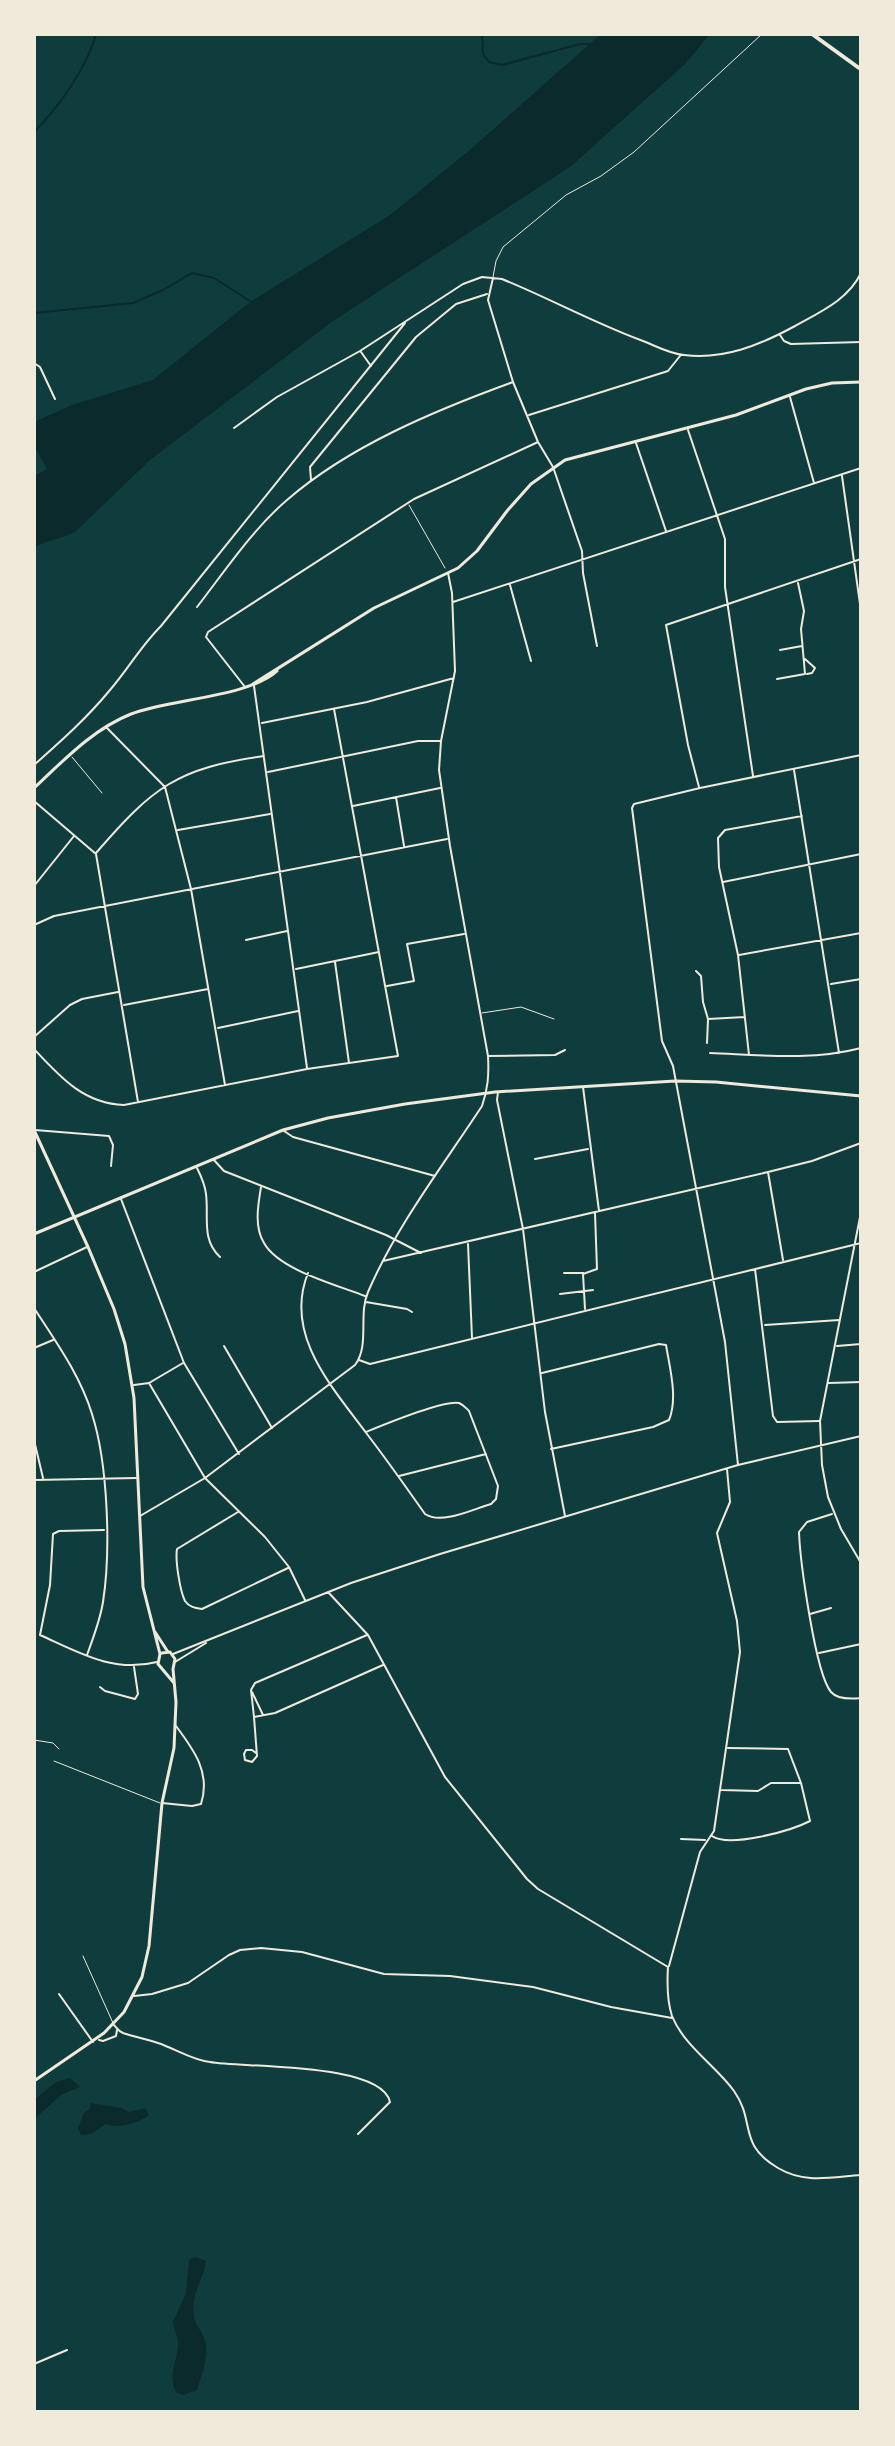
<svg xmlns="http://www.w3.org/2000/svg" width="895" height="2446" viewBox="0 0 895 2446" font-family="'Archivo Narrow',sans-serif">
  <style>
    .water { fill: #0a2a2b }
    .lines { fill: none; stroke-linecap: round; stroke-linejoin: round }
    .stream { stroke: #0a2a2b; stroke-width: 2 }
    .service { stroke: #f1e9da; stroke-width: 1 }
    .minor { stroke: #f1e9da; stroke-width: 2 }
    .tertiary { stroke: #f1e9da; stroke-width: 3 }
    .secondary { stroke: #f1e9da; stroke-width: 4 }
  </style>
  <rect width="100%" height="100%" fill="#0f3d3e"/>
  <path class="water" d="M 601,34 L 710,34 L 685,64 L 570,167 L 333,321 L 150,460 L 75,532 C 61,539 48,540 34,547 L 34,476 L 47,469 L 34,445 L 34,422 L 72,405 L 153,380 L 250,302 L 390,215 L 471,149 Z
    M 70,2078 L 80,2087 L 61,2095 L 34,2119 L 34,2100 L 56,2082 Z
    M 90,2103 L 122,2108 L 129,2112 L 145,2108 L 149,2115 C 140,2123 117,2129 106,2124 L 91,2134 L 81,2135 L 78,2128 L 84,2113 L 90,2109 Z
    M 195,2257 L 206,2261 C 204,2280 190,2293 194,2317 C 195,2325 203,2332 205,2340 C 210,2355 201,2376 197,2390 L 183,2395 L 176,2392 C 167,2374 178,2361 178,2343 C 178,2337 174,2329 173,2322 L 186,2293 L 189,2260 Z"/>
  <g class="lines">
    <path class="stream" d="M 482,34 L 483,54 L 489,62 L 502,65 L 580,44 L 590,44
      M 34,132 C 58,108 87,68 96,34
      M 34,313 L 133,303 L 163,290 L 192,273 L 214,278 L 253,303"/>
    <path class="service" d="M 493,277 L 496,261 L 503,247 L 566,195 L 601,176 L 634,152 L 762,34
      M 409,505 L 445,568
      M 72,757 L 102,793
      M 482,1013 L 521,1007 L 554,1019
      M 34,1740 L 53,1743 L 59,1749
      M 54,1761 L 160,1803
      M 83,1956 L 113,2023"/>
    <path class="minor" d="M 493,278 L 488,300 L 513,382 L 538,442 L 553,467 L 582,551 L 583,573 L 597,646
      M 780,335 L 784,341 L 791,344 L 861,342
      M 361,352 L 371,366
      M 34,363 L 40,367 L 55,399
      M 790,397 L 814,483
      M 529,415 L 668,371 L 680,356
      M 234,428 L 277,397 L 360,351 L 463,284 L 482,277 L 502,279 C 549,298 594,323 643,341 C 656,346 670,354 684,355 C 724,360 760,345 795,326 C 820,312 848,300 861,273
      M 688,430 L 725,539 L 725,587 L 753,776
      M 636,443 L 666,531
      M 842,476 L 861,611
      M 311,480 L 310,467 L 416,337 L 456,304 L 487,294
      M 510,585 L 531,661
      M 453,602 L 861,468
      M 197,607 C 225,571 252,530 287,500 C 349,446 436,410 513,382
      M 780,650 L 802,646
      M 805,659 L 815,668 L 812,673 L 807,674
      M 777,679 L 805,674 L 801,629 L 804,611 L 798,583
      M 254,686 L 307,1068
      M 245,687 L 206,637 L 208,632 L 414,499 L 538,442
      M 262,723 L 367,702 L 454,678
      M 106,727 L 165,787 L 191,889 L 225,1085
      M 34,765 C 61,741 87,718 110,690 C 129,668 140,647 161,626 L 405,323
      M 794,770 L 839,1053
      M 268,772 L 418,741 L 441,741
      M 699,787 L 688,745 L 666,625 L 861,559
      M 396,797 L 404,846
      M 34,801 L 96,854 L 138,1102
      M 353,806 L 440,788
      M 178,830 L 270,814
      M 96,853 C 153,787 177,768 264,756
      M 723,882 L 861,854
      M 34,886 L 74,836
      M 34,925 L 54,916 L 447,839
      M 246,940 L 287,931
      M 739,955 L 861,933
      M 335,962 L 349,1063
      M 296,969 L 379,952
      M 696,971 L 701,976 L 703,1002 L 708,1019 L 745,1017
      M 831,984 L 861,979
      M 387,986 L 414,981 L 407,944 L 464,934
      M 124,1005 L 208,989
      M 218,1028 L 298,1011
      M 34,1037 L 70,1005 L 82,999 L 118,992
      M 707,1043 L 708,1020
      M 34,1049 C 60,1077 84,1104 124,1105 L 307,1069 L 398,1056 L 334,709
      M 710,1053 C 760,1055 812,1061 861,1048
      M 749,1055 L 738,955 L 719,867 L 718,838 L 725,830 L 802,816
      M 489,1056 L 555,1055 L 565,1050
      M 583,1087 L 599,1211
      M 498,1092 L 497,1100 L 523,1229 L 545,1412 L 565,1516
      M 35,1130 L 109,1136 L 113,1145 L 111,1166
      M 284,1131 L 293,1137 L 435,1176
      M 213,1159 L 224,1171 L 386,1235 L 421,1253
      M 535,1159 L 588,1149
      M 197,1168 C 201,1176 205,1184 206,1194 C 209,1217 201,1239 220,1257
      M 768,1172 L 783,1260
      M 261,1187 C 258,1205 254,1227 264,1243 C 279,1270 337,1285 365,1296
      M 121,1199 L 184,1363 L 239,1454
      M 861,1212 L 820,1421 L 822,1465 L 828,1497 L 841,1529 L 861,1563
      M 468,1244 L 472,1338
      M 383,1261 L 768,1172 L 812,1161 L 861,1143
      M 755,1269 L 773,1416 L 777,1422 L 819,1421
      M 34,1272 L 87,1247
      M 308,1273 C 283,1335 333,1388 367,1434 C 387,1460 406,1487 425,1514 C 442,1525 473,1509 491,1504 L 496,1499 L 498,1486 L 469,1411 C 466,1408 464,1405 459,1403 C 443,1400 383,1425 366,1432
      M 564,1273 L 583,1273
      M 560,1294 L 593,1290
      M 366,1302 L 407,1309 L 412,1312
      M 34,1308 C 56,1342 80,1375 92,1414 C 108,1464 111,1551 103,1602 C 100,1621 93,1638 87,1655
      M 585,1309 L 583,1274 L 597,1269 L 595,1213
      M 765,1325 L 839,1320
      M 224,1346 L 272,1428
      M 837,1346 L 861,1344
      M 34,1348 L 53,1340
      M 359,1360 L 370,1364 L 861,1243
      M 542,1373 L 659,1344 L 666,1345 C 670,1369 678,1398 669,1420 L 653,1427 L 551,1449
      M 149,1383 L 205,1478 L 265,1537 L 289,1567 L 305,1600
      M 829,1383 L 861,1382
      M 134,1385 L 149,1383 L 183,1363
      M 34,1440 L 43,1478
      M 738,1465 L 725,1342 L 673,1066 L 662,1041 L 632,808 L 634,804 L 700,788 L 861,755
      M 399,1476 L 486,1454
      M 34,1480 L 136,1478
      M 238,1512 L 177,1549 C 175,1560 180,1591 185,1601 C 189,1607 195,1608 202,1609 L 288,1568
      M 832,1514 L 807,1522 L 799,1532 C 800,1559 815,1673 831,1692 C 838,1700 852,1699 861,1698
      M 140,1516 L 205,1478 L 355,1365 C 370,1345 358,1315 368,1292 C 397,1225 442,1167 482,1106 C 488,1089 489,1075 488,1056 L 450,846 L 439,770 L 441,741 L 455,671 L 452,593 L 448,573
      M 104,1530 L 59,1531 L 53,1534 L 50,1585 L 40,1635 C 80,1653 113,1673 157,1662
      M 328,1592 L 368,1635 L 445,1777 L 527,1879 L 538,1889 L 668,1967 C 667,1983 667,2001 672,2016 C 684,2046 716,2066 734,2091 C 756,2122 737,2144 778,2168 C 805,2184 831,2177 861,2175
      M 810,1614 L 831,1608
      M 819,1653 L 861,1644
      M 173,1654 L 351,1583 L 440,1554 L 738,1465 L 861,1436
      M 175,1662 L 206,1643
      M 100,1687 L 105,1691 L 135,1699 L 138,1694 L 134,1667
      M 252,1692 L 263,1715
      M 254,1717 L 251,1690 L 255,1683 L 367,1635
      M 256,1753 L 252,1750 L 246,1750 L 244,1754 L 245,1760 L 252,1762 L 257,1756 L 254,1717 L 275,1713 L 383,1665
      M 861,1758 L 861,1763
      M 721,1790 L 758,1791 L 771,1783 L 800,1783
      M 162,1803 L 192,1806 L 201,1804 C 211,1773 194,1750 176,1726
      M 712,1836 C 729,1848 791,1831 810,1821 L 801,1783 L 788,1749 L 728,1748
      M 681,1839 L 705,1840
      M 669,1966 L 700,1852 L 714,1831 L 740,1652 L 737,1621 L 717,1533 L 730,1502 L 727,1469
      M 59,1994 L 93,2042
      M 134,1996 L 152,1994 L 188,1983 L 229,1955 L 240,1950 L 261,1948 L 302,1952 L 384,1974 L 450,1976 L 533,1987 L 611,2007 L 672,2018
      M 114,2025 C 117,2028 118,2031 123,2033 C 134,2037 147,2039 158,2043 C 176,2049 192,2060 210,2062 C 242,2068 381,2062 390,2102 L 358,2134
      M 99,2040 L 103,2041 L 116,2036 L 117,2030
      M 34,2364 L 67,2350"/>
    <path class="tertiary" d="M 253,684 L 374,608 L 458,568 L 477,551 L 507,511 L 531,484 L 565,460 L 736,415 L 806,389 L 832,383 L 861,382
      M 34,788 C 63,761 93,729 131,714 C 169,699 249,697 277,671
      M 34,1130 L 88,1247 L 114,1309 L 125,1344 L 134,1398 L 143,1587 L 160,1654
      M 34,1234 L 283,1130 L 328,1118 L 405,1104 L 495,1092 L 675,1081 L 716,1082 L 861,1096
      M 155,1632 L 168,1652
      M 160,1654 L 158,1664 L 174,1683
      M 34,2081 L 104,2033 L 124,2012 L 142,1977 L 149,1946 L 162,1803 L 174,1748 L 176,1702 L 173,1669 L 175,1659 L 170,1652 L 162,1653"/>
    <path class="secondary" d="M 812,34 L 859,68"/>
  </g>
  <rect width="895" height="2446" fill="none" stroke="#f1e9da" stroke-width="72"/>
</svg>
